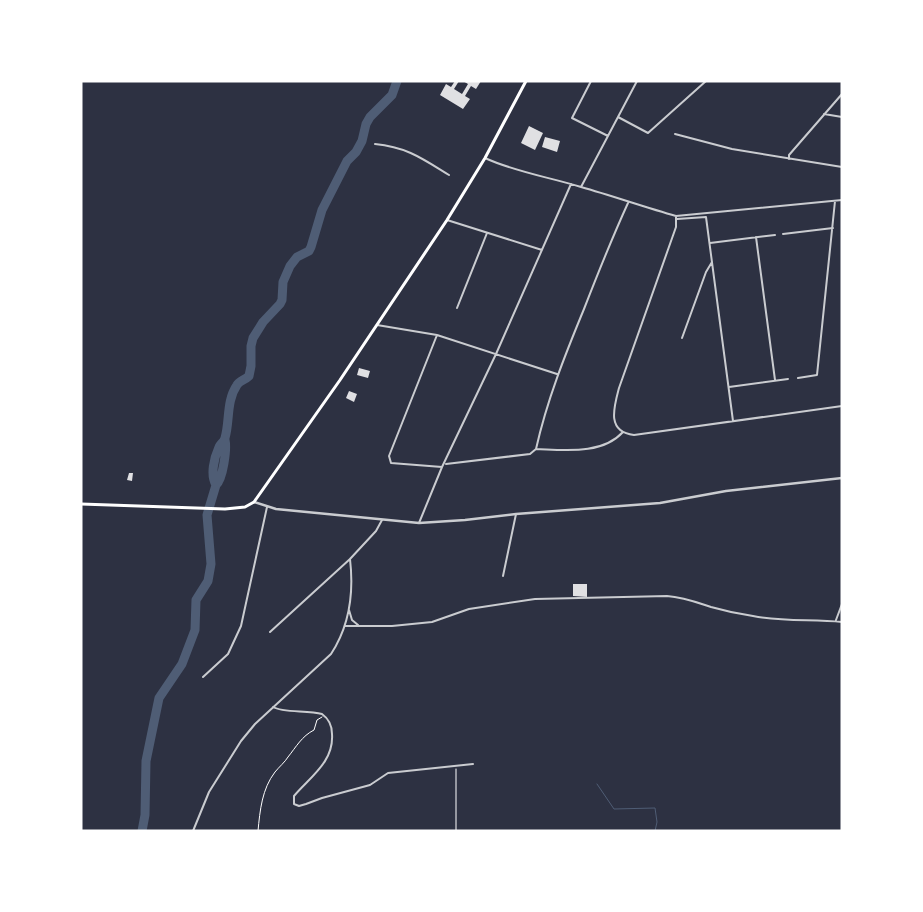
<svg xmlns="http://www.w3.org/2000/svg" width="923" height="912" viewBox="0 0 923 912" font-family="'PT Sans Narrow',sans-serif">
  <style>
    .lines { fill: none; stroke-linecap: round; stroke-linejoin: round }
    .stream { stroke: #4f5d75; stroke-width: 1 }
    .river { stroke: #4f5d75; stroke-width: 9 }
    .building { fill: #e0e0e3 }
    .path { stroke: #fff; stroke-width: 1 }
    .minor { stroke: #caccd0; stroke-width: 2 }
    .tertiary { stroke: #caccd0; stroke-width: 2.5 }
    .secondary { stroke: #fff; stroke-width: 3 }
  </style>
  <rect width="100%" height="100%" fill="#2d3142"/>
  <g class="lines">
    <path class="stream" d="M 597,784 L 614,809 L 655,808 L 657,822 L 655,831"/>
    <path class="river" d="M 216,485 C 223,479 227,449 225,440
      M 142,831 L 145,815 L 146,761 L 159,698 L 182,664 L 195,630 L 196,600 L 208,581 L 211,564 L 207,515 L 216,485 C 210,475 214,458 219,447 C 220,444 224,442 225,438 C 230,421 226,401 237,385 C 239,381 245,380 249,376 L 251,366 L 251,346 L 253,338 L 263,322 L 280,304 L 282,300 L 283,282 L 290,266 L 297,257 L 309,251 L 311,247 L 322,210 L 347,161 L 356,152 L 362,141 L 366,124 L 370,117 L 392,95 L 397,81"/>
  </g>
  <path class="building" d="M 455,81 L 459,81 L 454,89 L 462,94 L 468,84 L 463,81 L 481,81 L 476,89 L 471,86 L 465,96 L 470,99 L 463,109 L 440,95 L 446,84 L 451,87 Z
    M 529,126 L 543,133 L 535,150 L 521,143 Z
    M 545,137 L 560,141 L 557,152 L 542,147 Z
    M 359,368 L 370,371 L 368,378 L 357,375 Z
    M 349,391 L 357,394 L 354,402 L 346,398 Z
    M 129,473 L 133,473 L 132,481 L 127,480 Z
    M 573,584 L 587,584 L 587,597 L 573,596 Z"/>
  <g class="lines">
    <path class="path" d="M 456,769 L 456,831
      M 258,831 C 260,810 262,789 275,772 C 279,767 285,762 288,757 C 296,747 302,736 314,730 L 317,720 L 322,717"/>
    <path class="minor" d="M 591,81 L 572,118 L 608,136
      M 824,114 L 842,117
      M 618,117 L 648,133 L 706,81
      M 675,134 L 732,149 L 842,167
      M 375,144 C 407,147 423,159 449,175
      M 485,158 C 515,172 549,177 581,187 C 613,196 644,207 676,216 L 676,227 L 619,388 C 614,407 606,432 634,435 L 842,406
      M 789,159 L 789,155 L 842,94
      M 581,187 L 637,81
      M 676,216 L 842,200
      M 677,219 L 706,217 L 733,421
      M 447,220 L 542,250
      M 783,234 L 833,228
      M 756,237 L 775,380
      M 710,243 L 775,235
      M 457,308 L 487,233
      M 377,325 L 437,335 L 557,374
      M 437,335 L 389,456 L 391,463 L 442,467
      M 682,338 L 706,272 L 712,262
      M 798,378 L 817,375 L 835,201
      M 729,387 L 788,379
      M 536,449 C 547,400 565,355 584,309 C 598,273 612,238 628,203
      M 536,449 C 565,450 602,455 623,432
      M 446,464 L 530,454 L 536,449
      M 419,523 L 442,467 L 496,354 L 571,184
      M 503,576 L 516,514
      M 349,610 L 352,620 L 358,625
      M 836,620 L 842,604
      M 346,626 L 392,626 L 432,622 L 469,609 L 535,599 L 667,596 C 683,597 696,602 711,607 C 725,611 739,614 753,616 C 783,622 812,619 842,622
      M 270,632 L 350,559
      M 203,677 L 228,654 L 241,626 L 267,507
      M 273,707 C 283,713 308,710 322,714 C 329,719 332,726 332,734 C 334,762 310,777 294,796 L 294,804 L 299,806 L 306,804 L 322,798 L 370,785 L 388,773 L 473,764
      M 193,831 L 209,792 L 241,741 L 255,724 L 331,654 C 350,625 354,593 350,559 L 376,531 L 382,520"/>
    <path class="tertiary" d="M 254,502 L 276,509 L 419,523 L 465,520 L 516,514 L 660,503 L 726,491 L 842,478"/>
    <path class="secondary" d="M 81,504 L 225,509 L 245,507 L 254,502 L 340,380 L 447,220 L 485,158 L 526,81"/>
  </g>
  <rect width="923" height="912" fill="none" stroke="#ffffff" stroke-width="165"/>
</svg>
